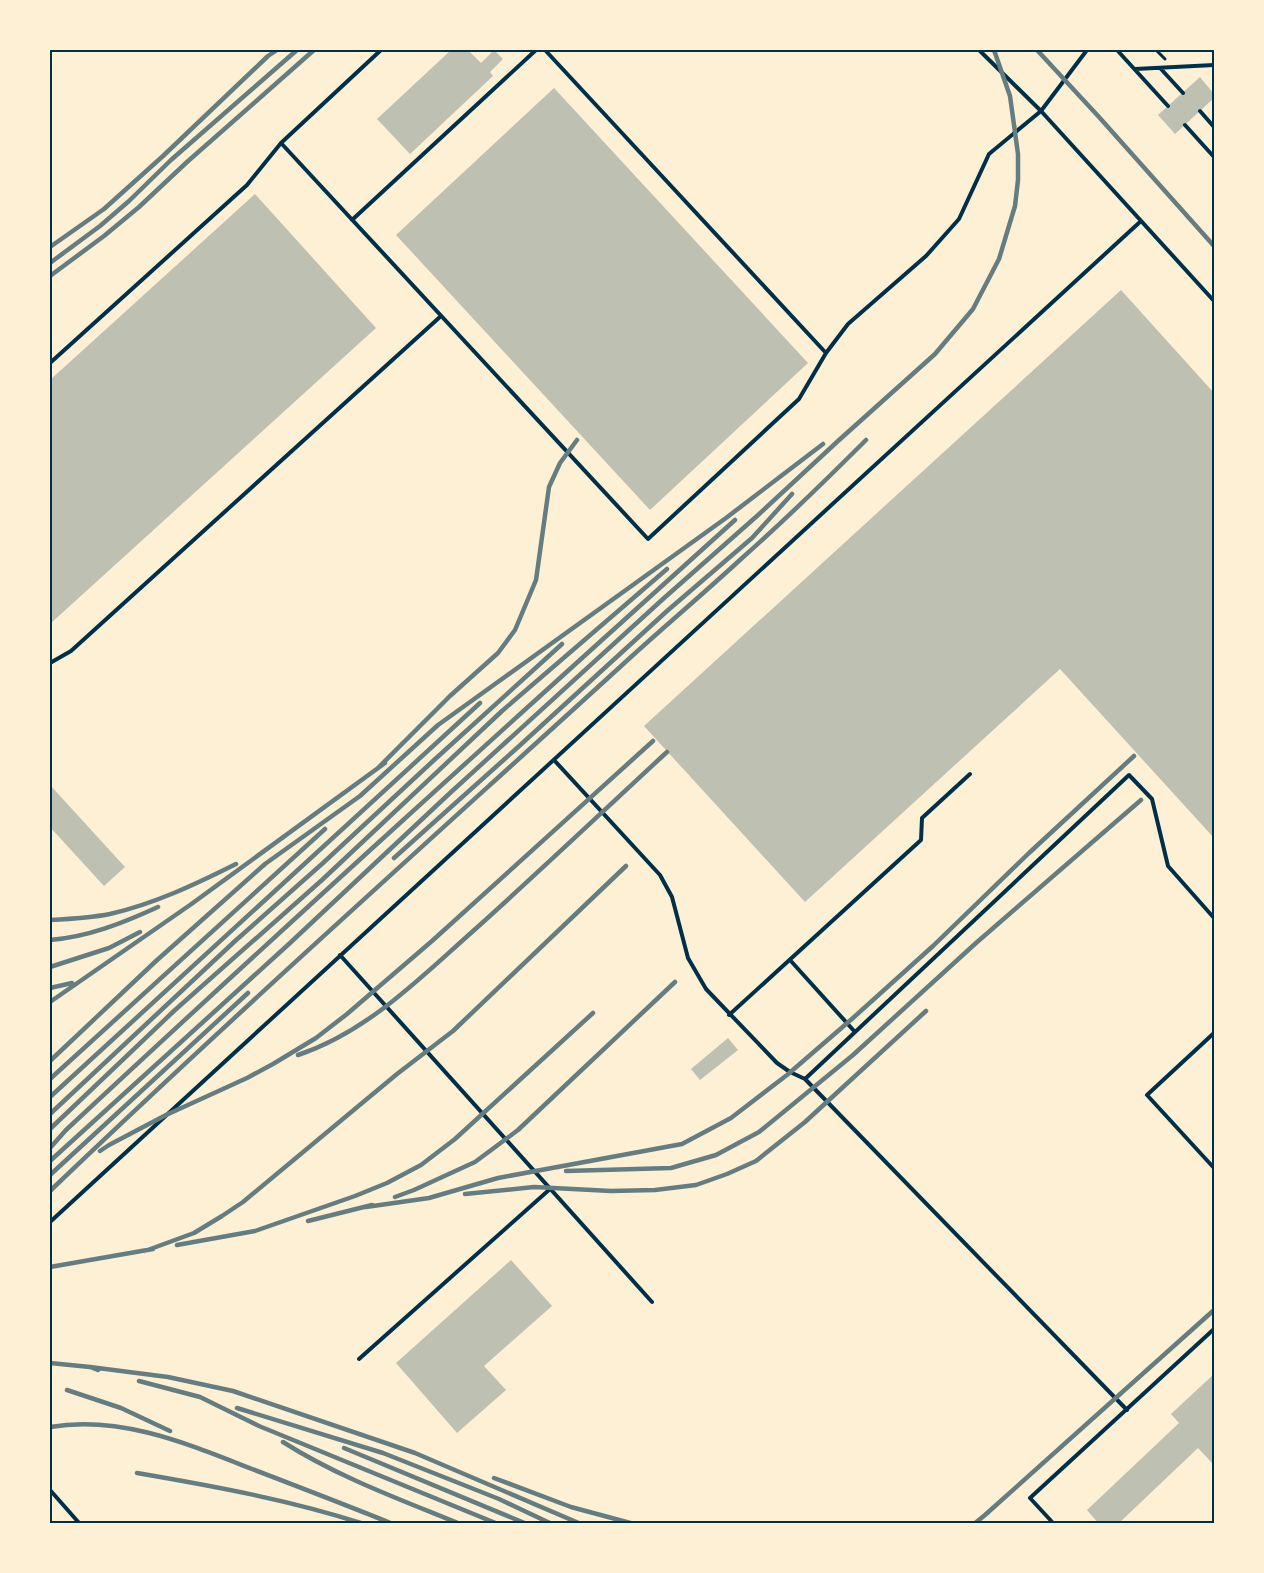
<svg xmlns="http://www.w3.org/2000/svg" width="1264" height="1573" viewBox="0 0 1264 1573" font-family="'DM Sans',sans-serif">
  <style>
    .building { fill: #bec0b2 }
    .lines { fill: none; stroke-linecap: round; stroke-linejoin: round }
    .path { stroke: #003049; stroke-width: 3 }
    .service { stroke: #003049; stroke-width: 4 }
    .rail { stroke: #657d81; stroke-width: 4.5 }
    .neatline { fill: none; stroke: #003049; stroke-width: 2 }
  </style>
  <rect width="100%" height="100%" fill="#fdf0d5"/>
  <path class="building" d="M 451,50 L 468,50 L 481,63 L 494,50 L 503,59 L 490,72 L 493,76 L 410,154 L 377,119 Z
    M 1200,77 L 1214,94 L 1214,98 L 1175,134 L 1158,115 Z
    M 554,88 L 808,363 L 650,510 L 396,235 Z
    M 255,194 L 376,328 L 50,624 L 50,380 Z
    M 1121,290 L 1214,393 L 1214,838 L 1060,669 L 805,902 L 644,726 Z
    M 50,785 L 125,867 L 104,886 L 50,827 Z
    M 728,1038 L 738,1050 L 700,1080 L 691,1069 Z
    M 511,1260 L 552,1306 L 484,1366 L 506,1390 L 457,1433 L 396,1363 Z
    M 1214,1374 L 1214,1465 L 1198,1448 L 1118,1524 L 1099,1524 L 1087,1510 L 1179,1423 L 1171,1414 Z"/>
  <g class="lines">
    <path class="path" d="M 1156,50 L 1165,59"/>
    <path class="service" d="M 545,50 L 826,353
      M 979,50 L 1041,111 L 1214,301
      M 1117,50 L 1168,106
      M 1135,69 L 1214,65
      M 1161,69 L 1183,93
      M 1200,111 L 1214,127
      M 1185,125 L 1214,157
      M 281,143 L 648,539 L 799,399 L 826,353 L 848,324 L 926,256 L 959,219 L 989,154 L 1041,111 L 1087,50
      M 352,220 L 536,50
      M 50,363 L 247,185 L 281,143 L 381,50
      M 50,663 L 71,651 L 441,316
      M 554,760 L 660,875 L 672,897 L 688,958 L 706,989 L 777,1063 L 790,1072 L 805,1079 L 1127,1410
      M 340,955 L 652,1302
      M 790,960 L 855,1032
      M 729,1015 L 921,840 L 922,818 L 970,774
      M 1214,1033 L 1147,1095 L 1214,1168
      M 805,1079 L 1129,775 L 1152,799 L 1168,866 L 1214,918
      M 50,1222 L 1141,221
      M 359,1359 L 550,1189
      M 50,1490 L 80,1524
      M 1054,1524 L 1030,1498 L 1214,1329"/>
    <path class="rail" d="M 1037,50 L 1099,117 L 1214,246
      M 50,247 L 104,209 L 163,156 L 268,56 L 277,50
      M 50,263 L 100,226 L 129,201 L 171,160 L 297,50
      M 50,276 L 104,236 L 139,207 L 187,162 L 314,50
      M 378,768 L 450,696 L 498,653 L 515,630 L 536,580 L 549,487 L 560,463 L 577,440
      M 394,858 L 517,748 L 667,611 L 752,538 L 792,494
      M 50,920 C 70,919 90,918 110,914 C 154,904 196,884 236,864
      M 50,940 C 88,937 123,923 158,907
      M 50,967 L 109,948 L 140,932
      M 50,988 L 72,983
      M 50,1002 L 190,905 L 385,763
      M 298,1055 C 367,1032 419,979 472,932 C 538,873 602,812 667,752
      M 50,1061 L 156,961 L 265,864 L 360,796 L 438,725 L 726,518 L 823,444
      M 50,1079 L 325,829
      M 50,1097 L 480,703
      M 50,1114 L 234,942 L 323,863 L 433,761 L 562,644
      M 50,1129 L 175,1010 L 322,880 L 502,711 L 667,569
      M 50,1148 L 66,1130 C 287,924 511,722 735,520
      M 100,1151 L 109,1145 L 166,1115 L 247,1078 L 273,1064 L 316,1038 L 347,1014 L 432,941 L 653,741
      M 50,1161 L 290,943 L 450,793 L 663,599 L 757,516 L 838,441 L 935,354 L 973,309 L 999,259 L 1015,206 L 1018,180 L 1018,154 L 1010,96 L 994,50
      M 566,1171 L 671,1168 L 716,1155 L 759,1132 L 853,1055 L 976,943 L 1141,800
      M 50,1175 L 248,993
      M 50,1191 C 236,1013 429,841 620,667 C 660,630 701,596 741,559 C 784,521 825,481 866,440
      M 465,1194 L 534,1187 L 611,1191 L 655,1190 L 696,1185 L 727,1174 L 756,1161 L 805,1122 L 926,1011
      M 395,1197 L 414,1190 L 475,1162 L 518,1130 L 675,982
      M 366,1207 L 429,1198 L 498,1178 L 682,1144 L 731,1118 L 787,1075 L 853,1018 L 933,946 L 1029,853 L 1134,756
      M 308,1221 L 372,1205
      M 177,1245 L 255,1231 L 355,1196 L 387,1183 L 421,1165 L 455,1139 L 593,1013
      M 145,1251 L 194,1233 L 222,1216 L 243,1202 L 397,1074 L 453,1031 L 626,866
      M 50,1267 L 153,1249
      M 50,1363 L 90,1367 L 98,1370
      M 90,1367 L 168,1377 L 233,1391 L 415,1453 L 581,1524
      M 139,1381 L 200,1397 L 259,1426 L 498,1524
      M 67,1390 L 121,1408 L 170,1431
      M 237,1408 L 383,1453 L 499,1499 L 552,1524
      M 50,1427 C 121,1415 188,1444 252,1469 C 299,1487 346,1505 393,1524
      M 283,1442 C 338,1477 399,1499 460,1524
      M 344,1448 L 527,1524
      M 137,1473 C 213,1486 290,1500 364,1524
      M 494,1478 L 571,1507 L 634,1524
      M 974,1524 L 985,1515 L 1214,1310"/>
  </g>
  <rect width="1264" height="1573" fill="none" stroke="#fdf0d5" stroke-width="102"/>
  <rect x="51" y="51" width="1162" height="1471" class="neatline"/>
</svg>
